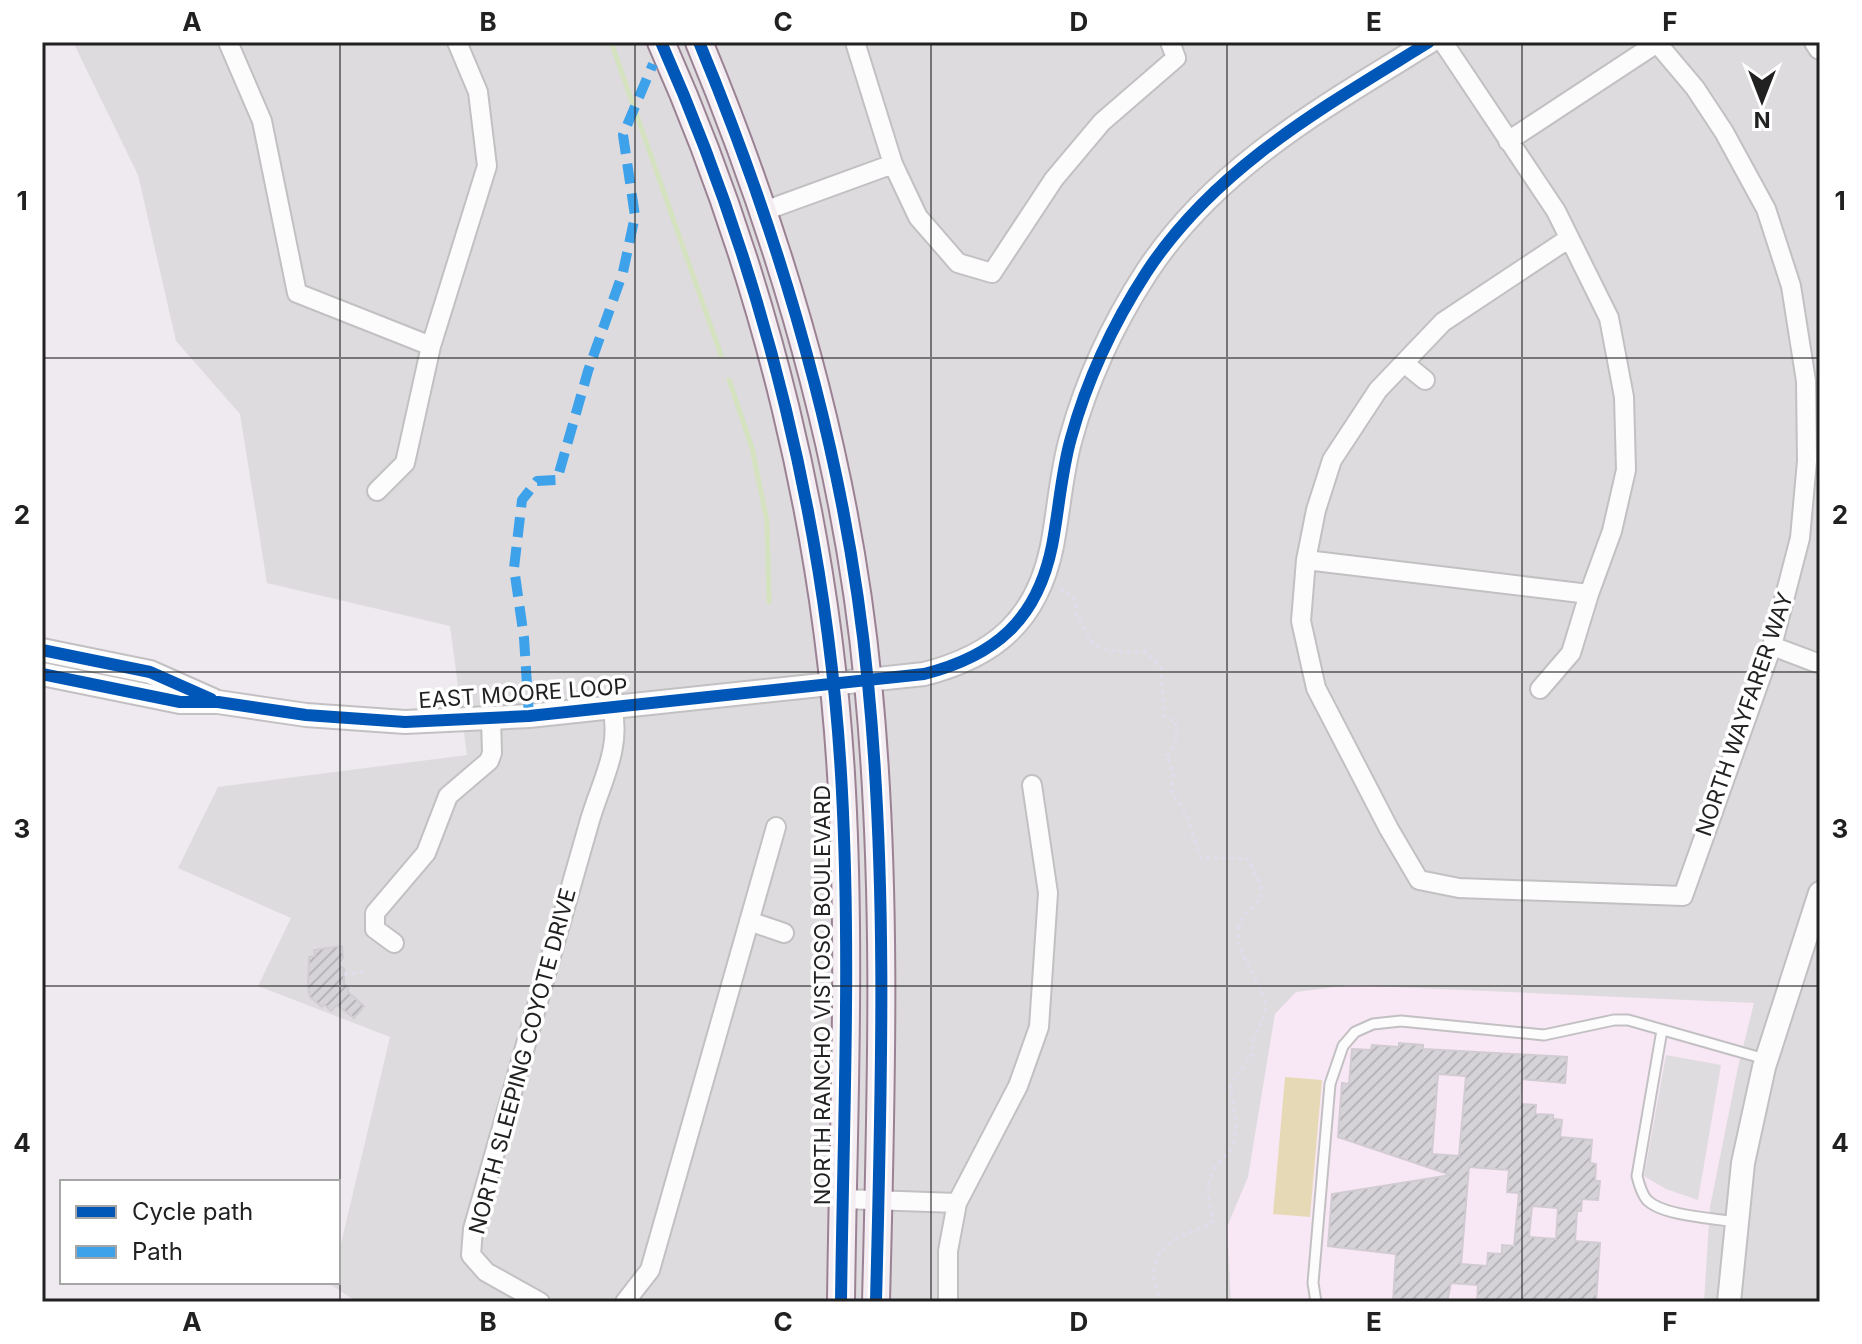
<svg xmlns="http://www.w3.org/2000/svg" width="1862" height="1344" viewBox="0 0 1862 1344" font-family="Inter,sans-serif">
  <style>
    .residential { fill: #dedbde }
    .education { fill: #f8e7f5 }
    .pitch { fill: #e6dab6 }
    .parking { fill: #dedcde }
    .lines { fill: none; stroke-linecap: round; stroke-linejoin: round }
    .stream { stroke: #d4e2bf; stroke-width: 5 }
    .building { fill: url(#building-hatch); stroke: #d1cbd2; stroke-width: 2; fill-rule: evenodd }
    .service-casing { stroke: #c2c0c2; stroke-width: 13 }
    .minor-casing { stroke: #c2c0c2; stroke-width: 22 }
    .tertiary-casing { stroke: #c2c0c2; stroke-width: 26 }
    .secondary-casing { stroke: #9a8294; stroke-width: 30 }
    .path { stroke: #e1dcec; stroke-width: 3; stroke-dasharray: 4 4; stroke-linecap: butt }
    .service { stroke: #fdfcfd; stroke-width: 9 }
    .minor { stroke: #fdfcfd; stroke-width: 18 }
    .tertiary { stroke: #fdfcfd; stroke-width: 22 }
    .secondary { stroke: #f4edf2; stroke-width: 26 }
    .quiet { stroke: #3ea2ea; stroke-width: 10; stroke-dasharray: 20 10; stroke-linecap: butt }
    .cycleway-casing { stroke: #fff; stroke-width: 17 }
    .cycleway { stroke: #0057b8; stroke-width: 12 }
    .grid { fill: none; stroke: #212121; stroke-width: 2; stroke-opacity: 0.55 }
    .labels { text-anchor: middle; stroke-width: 7; stroke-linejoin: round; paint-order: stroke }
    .street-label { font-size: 22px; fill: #212121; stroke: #fff }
    .neatline { fill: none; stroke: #212121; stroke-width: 3 }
    .grid-label { font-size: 26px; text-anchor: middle; font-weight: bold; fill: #212121 }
  </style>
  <defs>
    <pattern id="building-hatch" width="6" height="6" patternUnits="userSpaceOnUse" patternTransform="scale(2)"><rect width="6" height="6" fill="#d6d3d8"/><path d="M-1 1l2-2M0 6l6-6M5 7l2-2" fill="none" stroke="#b7b5b9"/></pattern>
  </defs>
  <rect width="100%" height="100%" fill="#efeaef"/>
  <path class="residential" d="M 73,42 L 1820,42 L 1820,1302 L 357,1302 L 331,1285 L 332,1282 L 338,1282 L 338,1256 L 390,1037 L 258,986 L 291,918 L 178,868 L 218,787 L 467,755 L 450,626 L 267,583 L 240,414 L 176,341 L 138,175 Z"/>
  <path class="education" d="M 1350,985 L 1754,1003 L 1738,1067 L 1710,1207 L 1704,1302 L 1231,1302 L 1227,1227 L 1248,1177 L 1275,1014 L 1296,992 Z"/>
  <path class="pitch" d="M 1285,1077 L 1322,1080 L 1310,1217 L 1273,1214 Z"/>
  <path class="parking" d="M 1666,1055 L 1721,1065 L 1698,1200 L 1666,1189 L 1644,1176 Z"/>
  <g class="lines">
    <path class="stream" d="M 611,42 L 721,355
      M 729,380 L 752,448 L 767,521 L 769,602"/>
  </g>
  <path class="building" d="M 342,946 L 343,958 L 338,964 L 344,969 L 344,983 L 348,988 L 348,992 L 364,1006 L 354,1018 L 337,1005 L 331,1011 L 324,1004 L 322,1007 L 310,997 L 308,987 L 309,957 L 315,956 L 314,950 Z
    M 1399,1043 L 1423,1045 L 1423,1049 L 1567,1057 L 1565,1083 L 1522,1079 L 1520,1104 L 1536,1105 L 1535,1114 L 1553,1115 L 1553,1119 L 1562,1120 L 1560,1137 L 1592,1140 L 1590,1163 L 1596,1164 L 1595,1181 L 1600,1181 L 1598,1200 L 1582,1199 L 1581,1211 L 1577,1211 L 1575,1241 L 1600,1243 L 1596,1302 L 1477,1302 L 1478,1285 L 1451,1283 L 1447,1302 L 1393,1302 L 1396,1254 L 1328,1246 L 1332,1194 L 1451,1175 L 1338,1137 L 1342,1083 L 1349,1084 L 1352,1049 L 1371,1050 L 1372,1045 L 1399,1047 ZM 1438,1074 L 1466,1076 L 1459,1156 L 1432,1154 ZM 1469,1167 L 1509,1170 L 1507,1192 L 1519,1193 L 1514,1246 L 1502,1245 L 1502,1254 L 1488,1253 L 1487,1266 L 1461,1264 ZM 1532,1206 L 1558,1208 L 1556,1239 L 1529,1237 Z"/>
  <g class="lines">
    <g class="service-casing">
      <path id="service" d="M 1662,1030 L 1637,1176 C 1639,1184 1641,1193 1647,1200 C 1663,1216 1713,1218 1736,1222
        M 1316,1302 L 1313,1283 L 1330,1084 L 1343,1046 L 1355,1032 L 1373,1024 L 1401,1021 L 1544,1035 L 1614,1020 L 1628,1020 L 1765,1059"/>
    </g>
    <g class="minor-casing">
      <path id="minor" d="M 228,42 L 262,121 L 297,293 L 431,346
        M 855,42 L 893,164 L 918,217 L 958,263 L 992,273 L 1054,179 L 1102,122 L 1176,58 L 1170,42
        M 1443,42 L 1556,211 L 1609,318 L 1624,397 L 1626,470 L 1612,531 L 1589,594 L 1571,653 L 1540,689
        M 1508,141 L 1657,43 L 1695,88 L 1724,132 L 1766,209 L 1791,286 L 1806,381 L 1807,461 L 1800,538 L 1772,646 L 1683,896 L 1459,888 L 1419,880 L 1389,829 L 1316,688 L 1301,621 L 1306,560 L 1316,510 L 1332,460 L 1378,390 L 1443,322 L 1568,239
        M 764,211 L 893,164
        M 1404,363 L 1425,380
        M 377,491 L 405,463 L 431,346 L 487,166 L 478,92 L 457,42
        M 1306,560 L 1589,594
        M 1772,646 L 1820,664
        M 749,921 L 784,933
        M 394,943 L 375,929 L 375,913 L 426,853 L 448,796 L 489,761 L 492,753 L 491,719
        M 843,1199 L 957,1203
        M 540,1302 L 486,1272 L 471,1255 L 473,1229 L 590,820 C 601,782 622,748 612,707
        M 625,1302 L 650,1270 L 776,827
        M 948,1302 L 948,1251 L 957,1203 L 1018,1086 L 1039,1027 L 1048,893 L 1032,785"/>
    </g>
    <g class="tertiary-casing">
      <path id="tertiary" d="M 1816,42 L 1820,48
        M 42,650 L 150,672 L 213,700
        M 42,674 L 180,702 L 218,702 L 306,715 L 405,722 L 529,716 L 924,674 C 995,656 1037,620 1052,546 C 1059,510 1061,473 1071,438 C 1087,380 1113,324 1146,273 C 1215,167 1324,107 1429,42
        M 1729,1302 L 1743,1163 L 1764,1067 L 1820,893"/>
    </g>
    <g class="secondary-casing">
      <path id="secondary" d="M 661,42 C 765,276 829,535 842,792 C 851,961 843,1132 841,1302
        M 699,42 C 784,247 847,461 868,683 C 888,888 881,1096 876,1302"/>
    </g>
    <path class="path" d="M 1060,588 L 1076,601 L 1076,614 L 1094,646 L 1115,651 L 1147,652 L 1161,668 L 1164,717 L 1176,722 C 1176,735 1179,747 1166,755 L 1174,773 L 1171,790 L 1186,815 L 1201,858 L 1248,859 L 1259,882 L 1262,897 C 1257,904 1245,913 1241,921 C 1227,951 1269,985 1265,1011 C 1263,1027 1249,1035 1254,1053 L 1230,1083 C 1232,1101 1238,1122 1234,1140 C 1231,1151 1224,1157 1216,1166 C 1204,1181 1208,1203 1214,1220 C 1202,1231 1187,1231 1174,1240 C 1151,1255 1148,1282 1164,1302
      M 344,974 L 369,972"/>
    <use href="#service" class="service"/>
    <use href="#minor" class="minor"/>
    <use href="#tertiary" class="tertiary"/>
    <use href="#secondary" class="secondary"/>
    <path class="quiet" d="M 529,716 L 524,638 L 514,568 L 522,500 L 537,481 L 557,480 L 588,371 L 623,272 L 635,216 L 623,135 L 653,64"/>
    <g class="cycleway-casing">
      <path id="cycleway" d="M 661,42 C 765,276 829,535 842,792 C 851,961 843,1132 841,1302
        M 699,42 C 784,247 847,461 868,683 C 888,888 881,1096 876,1302
        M 42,650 L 150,672 L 211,699
        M 42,674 L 180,702 L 218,702 L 306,715 L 405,722 L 529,716 L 924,674 C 995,656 1037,620 1052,546 C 1059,510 1061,473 1071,438 C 1087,380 1113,324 1146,273 C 1215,167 1324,107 1429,42"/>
    </g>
    <use href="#cycleway" class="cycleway"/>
  </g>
  <path class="grid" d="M 340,42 L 340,1302M 635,42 L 635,1302M 931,42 L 931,1302M 1227,42 L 1227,1302M 1522,42 L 1522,1302M 42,358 L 1820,358M 42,672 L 1820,672M 42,986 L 1820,986"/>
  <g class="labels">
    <g class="street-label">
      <text transform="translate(523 693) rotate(-4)" y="8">EAST MOORE LOOP</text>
      <text transform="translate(1744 714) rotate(-71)" y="8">NORTH WAYFARER WAY</text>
      <text transform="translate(822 995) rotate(-90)" y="8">NORTH RANCHO VISTOSO BOULEVARD</text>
      <text transform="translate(522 1061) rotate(-75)" y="8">NORTH SLEEPING COYOTE DRIVE</text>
    </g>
  </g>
  <rect width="1862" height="1344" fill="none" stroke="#ffffff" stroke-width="88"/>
  <rect x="60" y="1180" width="280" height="104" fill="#ffffff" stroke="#a6a6a6" stroke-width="2"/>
  <rect x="76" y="1206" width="40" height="12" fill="#0057b8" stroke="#a6a6a6" stroke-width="2"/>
  <text x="132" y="1220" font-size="24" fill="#212121">Cycle path</text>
  <rect x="76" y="1246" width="40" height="12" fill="#3ea2ea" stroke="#a6a6a6" stroke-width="2"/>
  <text x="132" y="1260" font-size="24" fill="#212121">Path</text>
  <g transform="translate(1762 100) rotate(180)" stroke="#ffffff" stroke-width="6" paint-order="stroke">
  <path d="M0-6L14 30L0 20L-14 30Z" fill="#212121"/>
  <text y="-12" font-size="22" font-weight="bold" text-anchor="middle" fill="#212121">N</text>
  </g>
  <rect x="44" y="44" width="1774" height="1256" class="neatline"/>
  <g class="grid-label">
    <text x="192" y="31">A</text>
    <text x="488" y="31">B</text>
    <text x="783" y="31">C</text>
    <text x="1079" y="31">D</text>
    <text x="1374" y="31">E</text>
    <text x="1670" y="31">F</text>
    <text x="22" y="210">1</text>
    <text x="1840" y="210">1</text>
    <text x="22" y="524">2</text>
    <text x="1840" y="524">2</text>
    <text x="22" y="838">3</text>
    <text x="1840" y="838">3</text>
    <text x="22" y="1152">4</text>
    <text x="1840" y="1152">4</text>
    <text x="192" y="1331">A</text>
    <text x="488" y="1331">B</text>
    <text x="783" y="1331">C</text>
    <text x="1079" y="1331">D</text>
    <text x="1374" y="1331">E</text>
    <text x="1670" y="1331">F</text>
  </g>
</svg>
